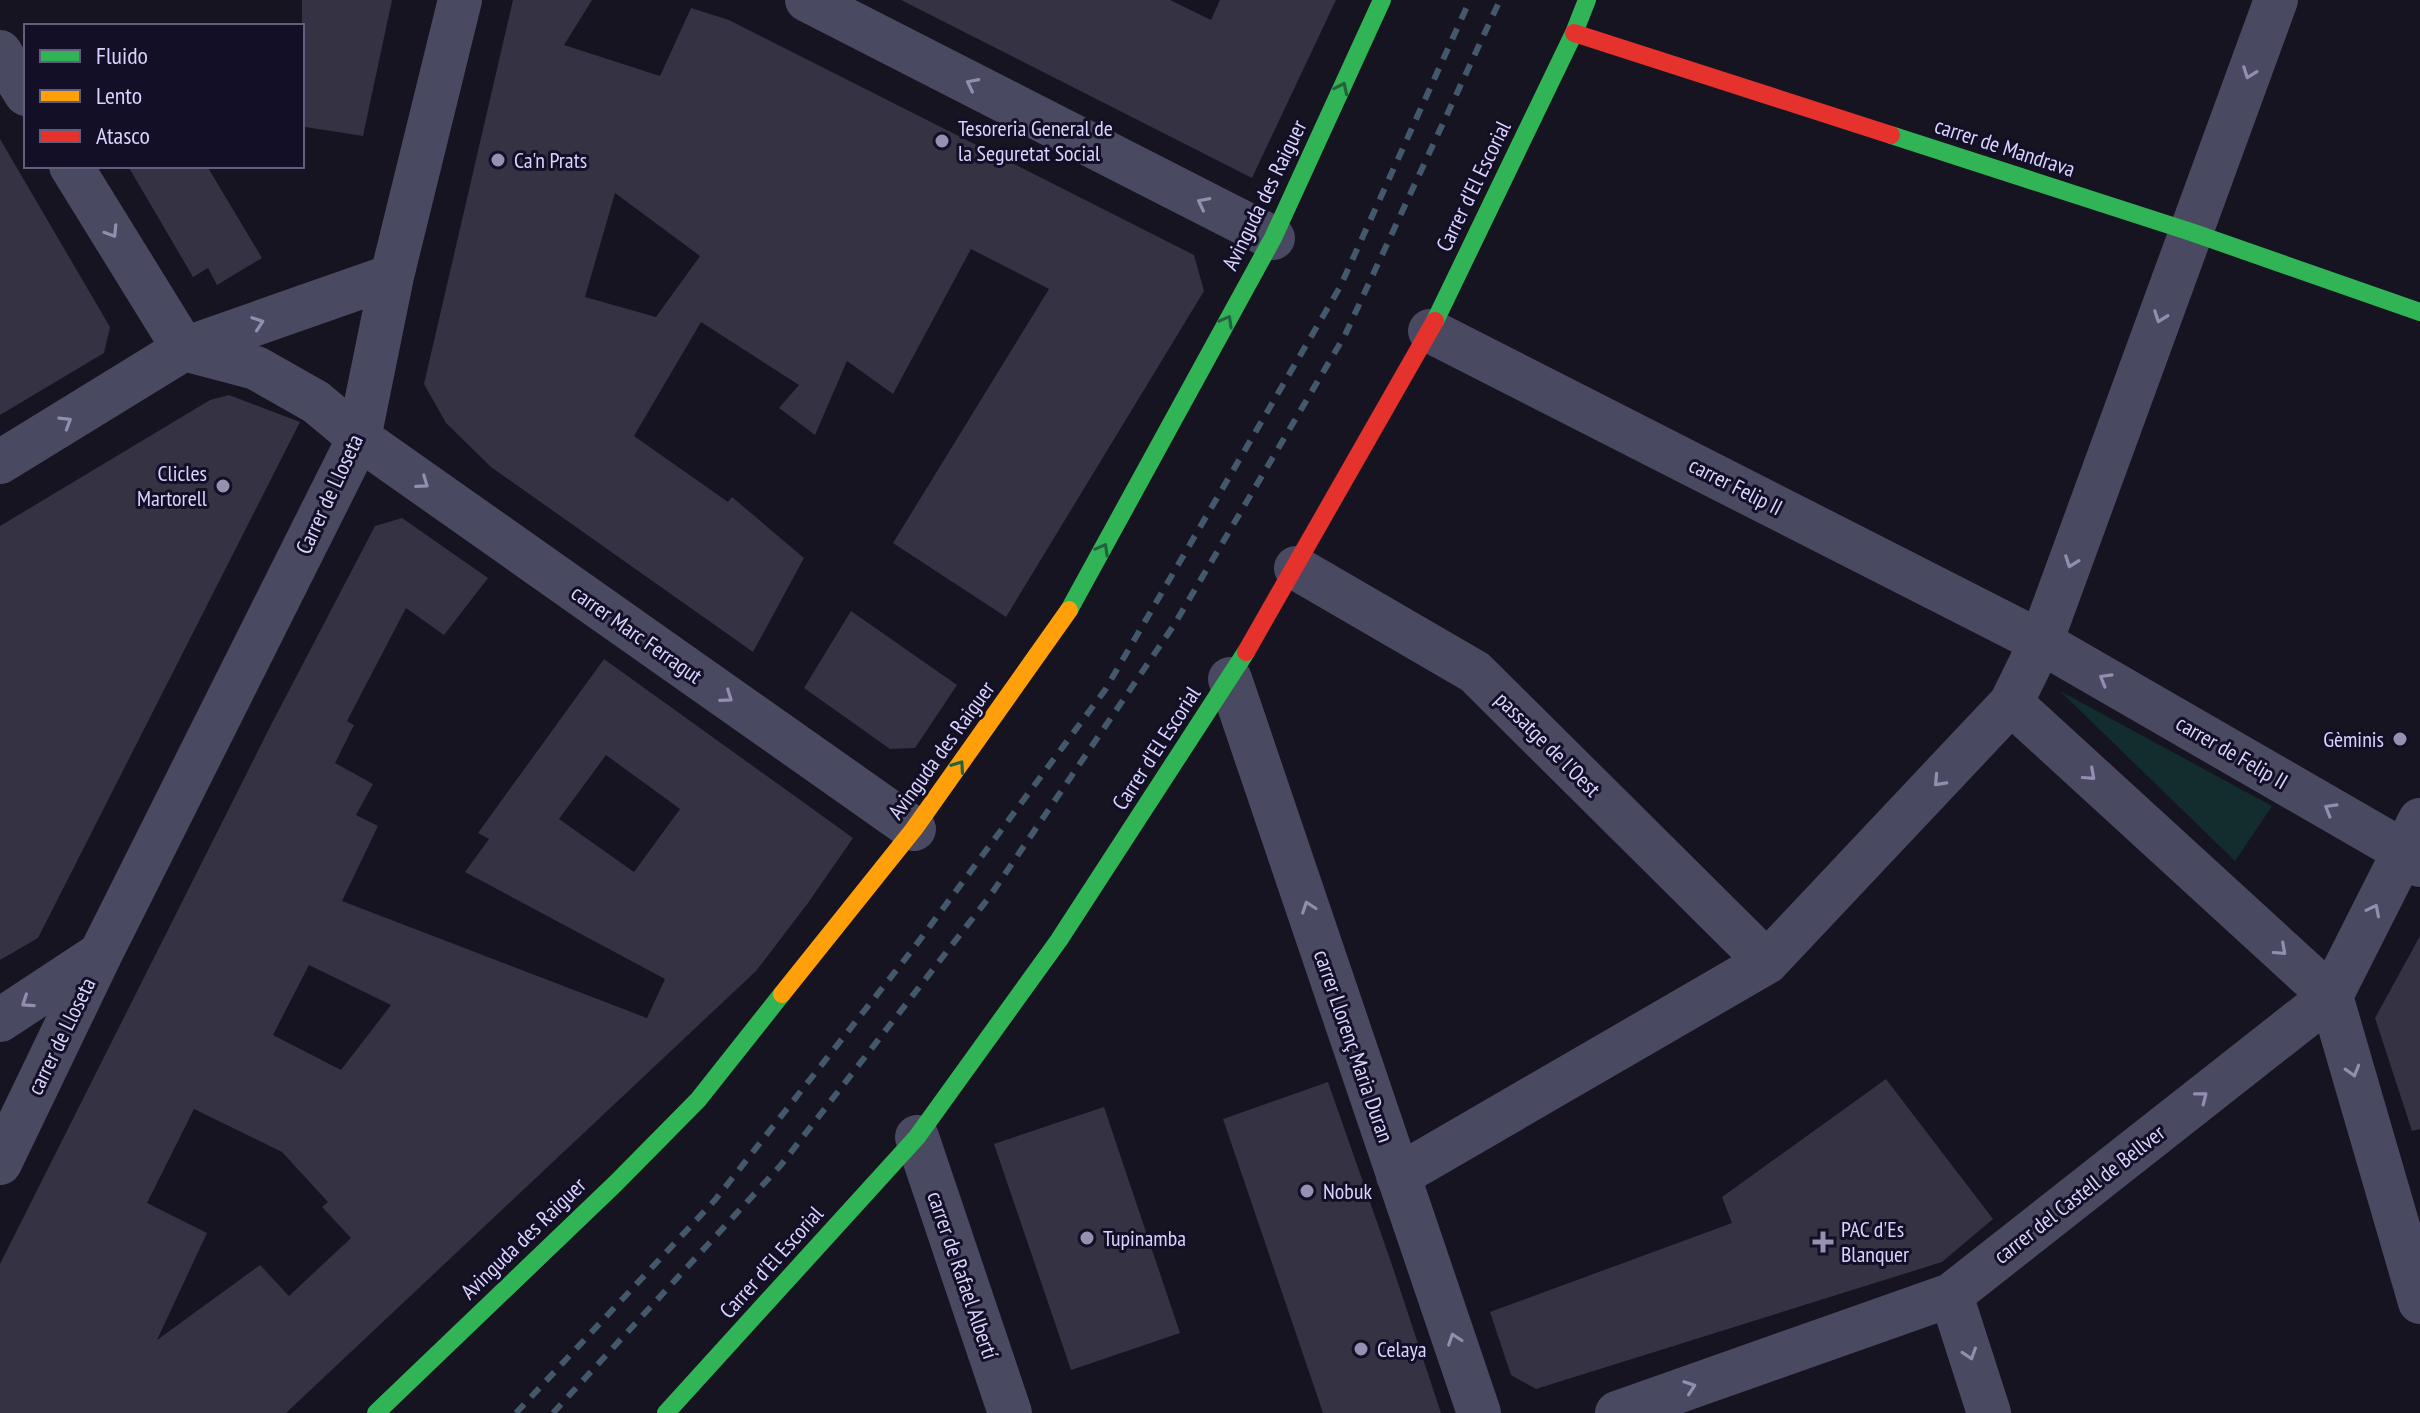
<svg xmlns="http://www.w3.org/2000/svg" width="2420" height="1413" viewBox="0 0 2420 1413" font-family="'PT Sans Narrow',sans-serif">
  <style>
    .green { fill: #132c2d }
    .building { fill: #343243; fill-rule: evenodd }
    .lines { fill: none; stroke-linecap: round; stroke-linejoin: round }
    .street { stroke: #4a4962; stroke-width: 44 }
    .fast { stroke: #30b455; stroke-width: 18 }
    .slow { stroke: #ff9f0a; stroke-width: 18 }
    .jam { stroke: #e5322d; stroke-width: 18 }
    .rail { stroke: #43596b; stroke-width: 6; stroke-dasharray: 12 10; stroke-linecap: butt }
    .oneway { stroke: #928eb0 }
    .oneway2 { stroke: #22623e }
    .poi-dot { fill: #9591b1; stroke: #130f26; stroke-width: 3 }
    .labels { text-anchor: middle; stroke-width: 6; stroke-linejoin: round; paint-order: stroke }
    .poi-label { font-size: 22px; fill: #d9d4ff; stroke: #130f26; text-anchor: start }
    .street-label { font-size: 22px; fill: #d9d4ff; stroke: #130f26 }
  </style>
  <rect width="100%" height="100%" fill="#161421"/>
  <path class="green" d="M 2060,691 L 2272,806 L 2235,861 Z"/>
  <path class="building" d="M 302,0 L 392,0 L 363,136 L 305,127 L 302,98 Z
    M 513,0 L 592,0 L 564,45 L 660,76 L 691,8 L 729,20 L 1194,255 L 1204,291 L 1006,617 L 893,543 L 1049,289 L 971,249 L 893,394 L 847,361 L 815,435 L 779,408 L 799,385 L 701,322 L 634,436 L 728,502 L 732,497 L 804,558 L 753,652 L 491,467 L 446,423 L 424,384 ZM 615,193 L 700,256 L 656,317 L 585,297 Z
    M 901,0 L 1170,0 L 1211,20 L 1220,0 L 1336,0 L 1252,178 Z
    M 0,139 L 110,327 L 104,353 L 0,415 Z
    M 128,166 L 207,166 L 262,258 L 217,285 L 208,268 L 193,277 Z
    M 229,395 L 300,422 L 38,938 L 0,960 L 0,526 L 210,400 Z
    M 402,518 L 488,578 L 444,635 L 406,608 L 347,721 L 354,725 L 335,763 L 373,784 L 356,815 L 378,826 L 342,901 L 647,1018 L 665,979 L 465,872 L 489,839 L 478,833 L 604,659 L 853,838 L 808,903 L 756,971 L 286,1413 L 0,1413 L 0,1264 L 272,723 L 375,526 ZM 606,755 L 680,809 L 634,872 L 559,819 ZM 309,965 L 391,1005 L 341,1070 L 273,1035 ZM 194,1109 L 282,1152 L 328,1202 L 322,1207 L 351,1238 L 289,1296 L 260,1265 L 157,1340 L 207,1233 L 147,1203 Z
    M 851,611 L 957,685 L 915,748 L 890,749 L 804,688 Z
    M 2420,936 L 2420,1129 L 2412,1131 L 2375,1018 Z
    M 1886,1079 L 1993,1219 L 1942,1262 L 1536,1389 L 1511,1375 L 1490,1312 L 1732,1223 L 1722,1197 Z
    M 1328,1082 L 1391,1262 L 1441,1413 L 1323,1413 L 1223,1119 Z
    M 1104,1107 L 1180,1333 L 1071,1370 L 994,1144 Z"/>
  <g class="lines">
    <path class="street" d="M 807,0 L 1273,238
      M 0,52 L 26,94
      M 71,166 L 184,349
      M 1430,331 L 2041,642 L 2403,851 L 2420,865
      M 184,349 L 256,368 L 316,402 L 359,438 L 914,829
      M 0,462 L 184,349 L 392,276
      M 1296,568 L 1475,672 L 1767,962
      M 1230,679 L 1479,1413
      M 2011,703 L 2331,996 L 2420,1302
      M 0,1020 L 99,955
      M 917,1137 L 1010,1413
      M 0,1163 L 101,953 L 359,438 L 392,276 L 460,0
      M 1398,1176 L 1767,962 L 2011,703 L 2041,642 L 2276,0
      M 1951,1295 L 1989,1413
      M 1617,1413 L 1951,1295 L 2331,996 L 2420,820"/>
    <path class="fast" d="M 1891,135 L 2191,232 L 2420,312
      M 1435,321 L 1574,33 L 1587,0
      M 1069,610 L 1273,238 L 1382,0
      M 376,1413 L 615,1184 L 698,1100 L 782,994
      M 666,1413 L 917,1137 L 1059,940 L 1246,652"/>
    <path class="slow" d="M 782,994 L 914,829 L 1069,610"/>
    <path class="jam" d="M 1574,33 L 1891,135
      M 1246,652 L 1435,321"/>
    <path class="rail" d="M 516,1413 L 715,1200 L 913,949 L 1105,690 L 1340,287 L 1470,0
      M 553,1413 L 781,1165 L 990,896 L 1174,625 L 1345,335 L 1500,0"/>
  </g>
  <defs><path id="oneway-chevron" d="M-2-3.5L2.5 0L-2 3.5" fill="none" stroke-width="1.6" stroke-linecap="round" stroke-linejoin="round" transform="scale(2)"/></defs>
  <g class="oneway">
    <use href="#oneway-chevron" transform="translate(2249 73) rotate(110)"/>
    <use href="#oneway-chevron" transform="translate(972 84) rotate(-153)"/>
    <use href="#oneway-chevron" transform="translate(1203 203) rotate(-153)"/>
    <use href="#oneway-chevron" transform="translate(112 232) rotate(58)"/>
    <use href="#oneway-chevron" transform="translate(2160 317) rotate(110)"/>
    <use href="#oneway-chevron" transform="translate(258 323) rotate(-19)"/>
    <use href="#oneway-chevron" transform="translate(66 422) rotate(-32)"/>
    <use href="#oneway-chevron" transform="translate(423 483) rotate(35)"/>
    <use href="#oneway-chevron" transform="translate(2071 562) rotate(110)"/>
    <use href="#oneway-chevron" transform="translate(2105 679) rotate(-150)"/>
    <use href="#oneway-chevron" transform="translate(727 697) rotate(35)"/>
    <use href="#oneway-chevron" transform="translate(2090 775) rotate(42)"/>
    <use href="#oneway-chevron" transform="translate(1939 781) rotate(133)"/>
    <use href="#oneway-chevron" transform="translate(2330 809) rotate(-150)"/>
    <use href="#oneway-chevron" transform="translate(1308 907) rotate(-109)"/>
    <use href="#oneway-chevron" transform="translate(2374 910) rotate(-63)"/>
    <use href="#oneway-chevron" transform="translate(2281 950) rotate(42)"/>
    <use href="#oneway-chevron" transform="translate(27 1002) rotate(146)"/>
    <use href="#oneway-chevron" transform="translate(2353 1071) rotate(74)"/>
    <use href="#oneway-chevron" transform="translate(2202 1097) rotate(-38)"/>
    <use href="#oneway-chevron" transform="translate(1454 1339) rotate(-109)"/>
    <use href="#oneway-chevron" transform="translate(1970 1354) rotate(72)"/>
    <use href="#oneway-chevron" transform="translate(1690 1387) rotate(-19)"/>
  </g>
  <g class="oneway2">
    <use href="#oneway-chevron" transform="translate(1342 88) rotate(-65)"/>
    <use href="#oneway-chevron" transform="translate(1227 321) rotate(-61)"/>
    <use href="#oneway-chevron" transform="translate(1103 549) rotate(-61)"/>
    <use href="#oneway-chevron" transform="translate(959 766) rotate(-55)"/>
  </g>
  <g class="poi-dot">
    <circle cx="942" cy="141" r="8"/>
    <circle cx="498" cy="160" r="8"/>
    <circle cx="223" cy="486" r="8"/>
    <circle cx="2400" cy="739" r="8"/>
    <circle cx="1307" cy="1191" r="8"/>
    <circle cx="1087" cy="1238" r="8"/>
    <path d="M1819 1230h8v8h8v8h-8v8h-8v-8h-8v-8h8z"/>
    <circle cx="1361" cy="1349" r="8"/>
  </g>
  <g class="labels">
    <g class="poi-label">
      <text x="958" y="136">Tesoreria General de<tspan x="958" dy="25">la Seguretat Social</tspan></text>
      <text x="514" y="168">Ca'n Prats</text>
      <text x="207" y="481" text-anchor="end">Clicles<tspan x="207" dy="25">Martorell</tspan></text>
      <text x="2384" y="747" text-anchor="end">Gèminis</text>
      <text x="1323" y="1199">Nobuk</text>
      <text x="1841" y="1237">PAC d'Es<tspan x="1841" dy="25">Blanquer</tspan></text>
      <text x="1103" y="1246">Tupinamba</text>
      <text x="1377" y="1357">Celaya</text>
    </g>
    <g class="street-label">
      <text transform="translate(2005 147) rotate(18)" y="8">carrer de Mandrava</text>
      <text transform="translate(1473 186) rotate(-64)" y="8">Carrer d'El Escorial</text>
      <text transform="translate(1264 195) rotate(-64)" y="8">Avinguda des Raiguer</text>
      <text transform="translate(1736 486) rotate(27)" y="8">carrer Felip II</text>
      <text transform="translate(329 494) rotate(-65)" y="8">Carrer de Lloseta</text>
      <text transform="translate(637 634) rotate(35)" y="8">carrer Marc Ferragut</text>
      <text transform="translate(1548 744) rotate(45)" y="8">passatge de l'Oest</text>
      <text transform="translate(1156 748) rotate(-57)" y="8">Carrer d'El Escorial</text>
      <text transform="translate(941 750) rotate(-54)" y="8">Avinguda des Raiguer</text>
      <text transform="translate(2232 752) rotate(30)" y="8">carrer de Felip II</text>
      <text transform="translate(61 1036) rotate(-64)" y="8">carrer de Lloseta</text>
      <text transform="translate(1354 1046) rotate(71)" y="8">carrer Llorenç Maria Duran</text>
      <text transform="translate(2079 1194) rotate(-38)" y="8">carrer del Castell de Bellver</text>
      <text transform="translate(523 1238) rotate(-44)" y="8">Avinguda des Raiguer</text>
      <text transform="translate(771 1262) rotate(-48)" y="8">Carrer d'El Escorial</text>
      <text transform="translate(963 1275) rotate(71)" y="8">carrer de Rafael Albertí</text>
    </g>
  </g>
  <rect x="24" y="24" width="280" height="144" fill="#130f26" stroke="#625e7d" stroke-width="2"/>
  <rect x="40" y="50" width="40" height="12" fill="#30b455" stroke="#625e7d" stroke-width="2"/>
  <text x="96" y="64" font-size="24" fill="#d9d4ff">Fluido</text>
  <rect x="40" y="90" width="40" height="12" fill="#ff9f0a" stroke="#625e7d" stroke-width="2"/>
  <text x="96" y="104" font-size="24" fill="#d9d4ff">Lento</text>
  <rect x="40" y="130" width="40" height="12" fill="#e5322d" stroke="#625e7d" stroke-width="2"/>
  <text x="96" y="144" font-size="24" fill="#d9d4ff">Atasco</text>
</svg>
